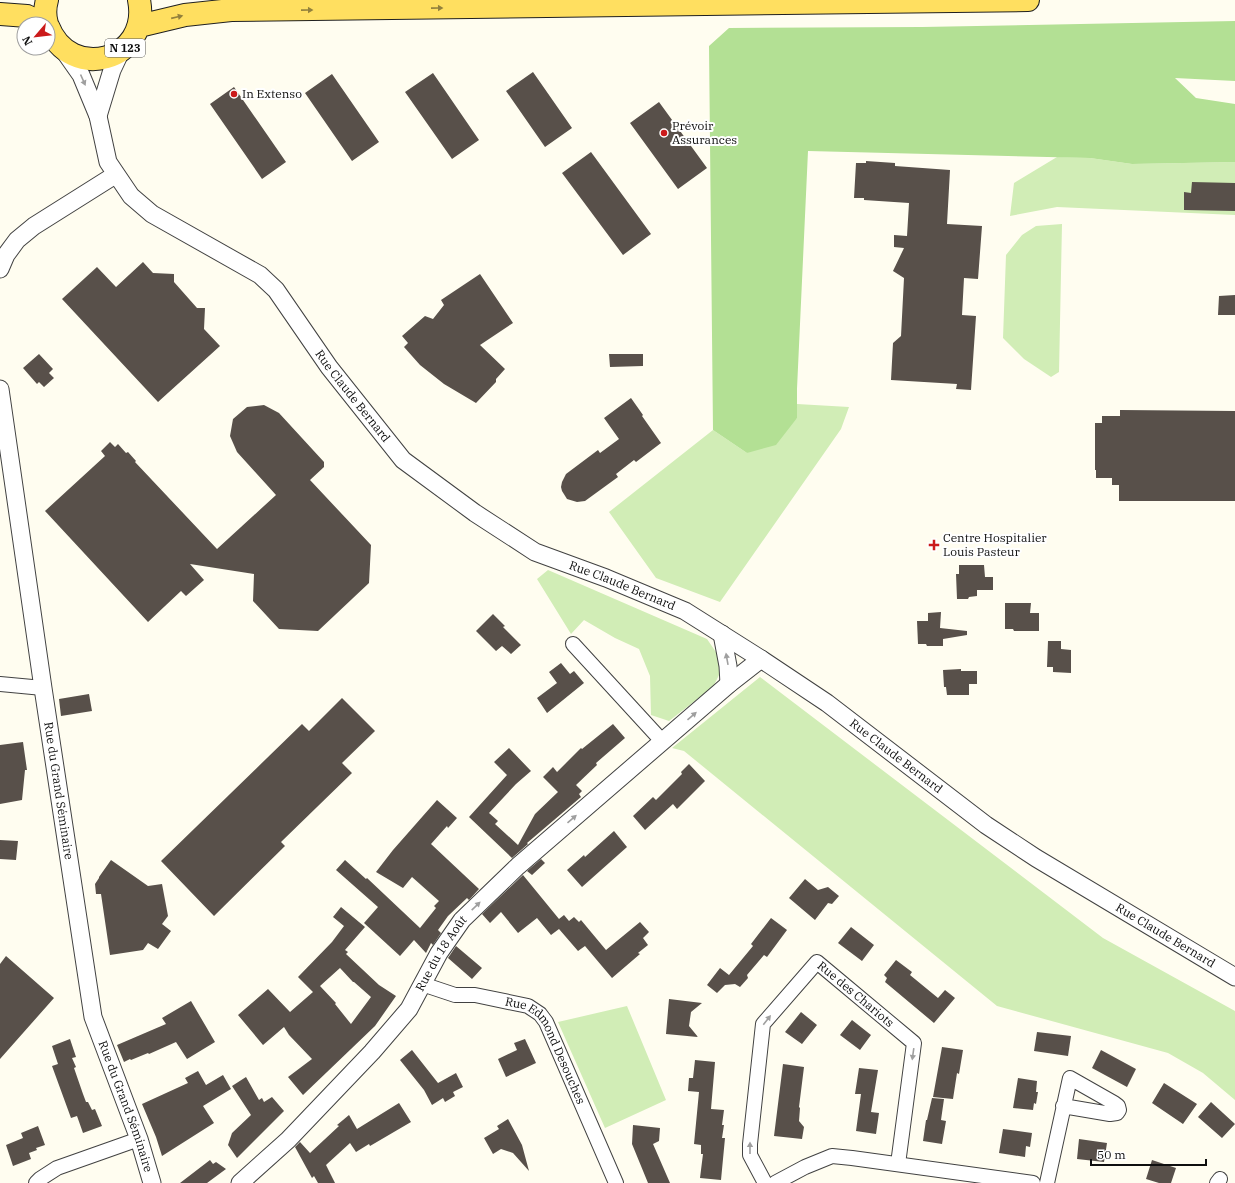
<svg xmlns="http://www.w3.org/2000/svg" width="1235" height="1183" viewBox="0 0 1235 1183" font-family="'IBM Plex Serif',serif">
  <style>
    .green { fill: #d1edb6 }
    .forest { fill: #b3e094 }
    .building { fill: #58504a; fill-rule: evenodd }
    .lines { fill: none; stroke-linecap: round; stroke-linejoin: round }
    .minor-casing { stroke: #424242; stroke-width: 16 }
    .tertiary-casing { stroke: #424242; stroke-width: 19 }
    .primary-casing { stroke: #202020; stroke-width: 24 }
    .minor { stroke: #fff; stroke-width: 14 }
    .tertiary { stroke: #fff; stroke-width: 17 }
    .primary { stroke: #ffdf60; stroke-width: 22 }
    .oneway { fill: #93813c }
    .oneway2 { fill: #9f9f9f }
    .poi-dot { fill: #cb1a1b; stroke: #fff; stroke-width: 1.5 }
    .labels { text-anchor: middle; stroke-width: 4; stroke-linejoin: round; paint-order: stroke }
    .shield { fill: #fff; stroke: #575757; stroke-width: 1 }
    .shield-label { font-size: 11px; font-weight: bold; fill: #0f0f0f }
    .poi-label { font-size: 12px; fill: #0f0f0f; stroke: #fff; text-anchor: start }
    .street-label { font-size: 12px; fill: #0f0f0f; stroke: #fff }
  </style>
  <rect width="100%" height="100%" fill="#fffdf0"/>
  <path class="green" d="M 1057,157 L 1090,158 L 1132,164 L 1235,162 L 1235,215 L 1057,207 L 1010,216 L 1014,183 Z
    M 1062,224 L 1059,372 L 1051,377 L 1024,359 L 1003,338 L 1006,255 L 1022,235 L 1036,226 Z
    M 797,404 L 849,407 L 841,429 L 720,602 L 656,578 L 609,512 L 713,430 L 747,453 L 797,418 Z
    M 548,570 L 707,639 L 720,658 L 720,673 L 713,687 L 669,721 L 651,715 L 650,676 L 639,649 L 615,638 L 584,620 L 571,634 L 537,579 Z
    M 760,677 L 1103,938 L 1235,1011 L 1235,1100 L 1203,1073 L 1168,1053 L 997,1006 L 684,751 L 672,748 Z
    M 627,1006 L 666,1100 L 605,1128 L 558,1022 Z"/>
  <path class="forest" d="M 1235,21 L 1235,81 L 1175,78 L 1196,98 L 1235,104 L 1235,162 L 1132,164 L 1090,158 L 808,151 L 797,389 L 797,418 L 776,445 L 747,453 L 713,430 L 709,46 L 729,28 L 922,27 Z"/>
  <path class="building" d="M 533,72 L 572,128 L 545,147 L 506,91 Z
    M 433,73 L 479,140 L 452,159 L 405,92 Z
    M 332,74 L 379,142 L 352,161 L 305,93 Z
    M 234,87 L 286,162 L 262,179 L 210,104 Z
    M 659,102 L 707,168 L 678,189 L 630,123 Z
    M 591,152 L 651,234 L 623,255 L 562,173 Z
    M 866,161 L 895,163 L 895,166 L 950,170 L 947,224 L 982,226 L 978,279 L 964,278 L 962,315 L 976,316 L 971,390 L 956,389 L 957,384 L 891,380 L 893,343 L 901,336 L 904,278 L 893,271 L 904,248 L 894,247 L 894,235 L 907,236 L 909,203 L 864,200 L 864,198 L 854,198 L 856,163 L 866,163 Z
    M 1192,182 L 1235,183 L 1235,211 L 1184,210 L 1184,192 L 1191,193 Z
    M 143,262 L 153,273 L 174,274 L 174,282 L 197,308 L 205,308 L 204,329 L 220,346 L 158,402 L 62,299 L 97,267 L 116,287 Z
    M 480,274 L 513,323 L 480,345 L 505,369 L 496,379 L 496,382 L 476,403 L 444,384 L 420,365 L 404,347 L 408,343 L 402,336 L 425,316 L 433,319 L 444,305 L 441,300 Z
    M 1235,295 L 1235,315 L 1218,315 L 1219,296 Z
    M 39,354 L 53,369 L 49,373 L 54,378 L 44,387 L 39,382 L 37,384 L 23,368 Z
    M 609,354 L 643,354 L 643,366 L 610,367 Z
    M 631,398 L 643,415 L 642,416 L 661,443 L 636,462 L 634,460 L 616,474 L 618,477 L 585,501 L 577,502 L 567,499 L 562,491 L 561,487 L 562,482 L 566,474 L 598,450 L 600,453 L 619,439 L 604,418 Z
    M 264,405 L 279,413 L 324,462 L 324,467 L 310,480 L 371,545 L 369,583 L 318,631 L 279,629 L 253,601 L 254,574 L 190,564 L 204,580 L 186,596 L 181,591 L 148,622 L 45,511 L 105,456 L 101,451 L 110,442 L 115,447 L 118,444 L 126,453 L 128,452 L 136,461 L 135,462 L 217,549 L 276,495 L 237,452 L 230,436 L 233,419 L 247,407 Z
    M 1120,410 L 1235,411 L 1235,501 L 1119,501 L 1119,485 L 1112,485 L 1112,478 L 1096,478 L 1096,470 L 1095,470 L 1095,423 L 1102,423 L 1102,416 L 1120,416 Z
    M 959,565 L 984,565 L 985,577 L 993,577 L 993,590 L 977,590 L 977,596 L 969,597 L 968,599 L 957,599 L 956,574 L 959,574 Z
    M 1005,603 L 1031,603 L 1030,613 L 1039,613 L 1039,631 L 1014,631 L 1013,629 L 1005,629 Z
    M 941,612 L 940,628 L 967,631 L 967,635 L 943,639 L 943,646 L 927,646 L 926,644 L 918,644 L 917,621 L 928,621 L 928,613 Z
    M 493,614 L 505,626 L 503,627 L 521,645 L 511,654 L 502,646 L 496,651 L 476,631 Z
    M 1048,641 L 1061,641 L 1061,649 L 1071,650 L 1071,673 L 1053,672 L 1053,667 L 1047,667 Z
    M 561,663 L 570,674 L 574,671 L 584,683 L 547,713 L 537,698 L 557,683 L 549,672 Z
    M 961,669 L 961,671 L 977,671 L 977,684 L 969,684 L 969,695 L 947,695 L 946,687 L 944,687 L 943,670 Z
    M 89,694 L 92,711 L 61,716 L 59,699 Z
    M 342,698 L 375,731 L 342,763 L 352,773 L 281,842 L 285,846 L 214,916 L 161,861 L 302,724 L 309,731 Z
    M 613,724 L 625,738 L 596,763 L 597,765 L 576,785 L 582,791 L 579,794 L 581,797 L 527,843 L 528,844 L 512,858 L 469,817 L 507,775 L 494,762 L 509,748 L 531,771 L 516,784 L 489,813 L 498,821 L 495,824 L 518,845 L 535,814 L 558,792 L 543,777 L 553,767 L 557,772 L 581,748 L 582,749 Z
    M 23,742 L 27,770 L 25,770 L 22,800 L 0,804 L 0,745 Z
    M 689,764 L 705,781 L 677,809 L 673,804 L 645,830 L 633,816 L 653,797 L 656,800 L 682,774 L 681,772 Z
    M 437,800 L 457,818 L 448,828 L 447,826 L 431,844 L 479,889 L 469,900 L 467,898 L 448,916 L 438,930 L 441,933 L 433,945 L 431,943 L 426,953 L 414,940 L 400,956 L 364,923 L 378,907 L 336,870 L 345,860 L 366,879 L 367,878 L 420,928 L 436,908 L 434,906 L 439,901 L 412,877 L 403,888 L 376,872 L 393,850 Z
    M 614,831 L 627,847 L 582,887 L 567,870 L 584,855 L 585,857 Z
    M 0,840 L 18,841 L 16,860 L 0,859 Z
    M 541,859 L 545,863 L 532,875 L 527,871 Z
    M 111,860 L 148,886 L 162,884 L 168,916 L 162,924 L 171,931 L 158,949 L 148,943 L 143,950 L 110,955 L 101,894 L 96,894 L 95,884 L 99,878 L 99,877 Z
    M 523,875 L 559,919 L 564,915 L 569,921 L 574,917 L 579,922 L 581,920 L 606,950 L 640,922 L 649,932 L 643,938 L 648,945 L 638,953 L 640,954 L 612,978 L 585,946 L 578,951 L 559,929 L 551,935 L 537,918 L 518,933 L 501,912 L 490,923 L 482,914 Z
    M 805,879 L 818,890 L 828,887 L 839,896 L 832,904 L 828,903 L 815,920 L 789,898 Z
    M 341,907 L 365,927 L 345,950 L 348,952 L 346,954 L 379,985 L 396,996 L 375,1026 L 303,1095 L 288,1077 L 312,1059 L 289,1035 L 284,1027 L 263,1045 L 238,1015 L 268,989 L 290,1012 L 313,992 L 298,977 L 332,942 L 344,926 L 333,917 ZM 340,968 L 353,982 L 354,982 L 371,997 L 351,1024 L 335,1004 L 336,1003 L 320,986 Z
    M 771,918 L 787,930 L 767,957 L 764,955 L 747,975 L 748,978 L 740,987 L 735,984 L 725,985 L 717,993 L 707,985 L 720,968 L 729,975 L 753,946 L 751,944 Z
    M 851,927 L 874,945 L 862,961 L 838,943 Z
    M 456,946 L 482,968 L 472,979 L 448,958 Z
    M 6,956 L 54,998 L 0,1059 L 0,964 Z
    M 896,960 L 912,972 L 910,975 L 938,998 L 945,990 L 955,998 L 934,1023 L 885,982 L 887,978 L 884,975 Z
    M 669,999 L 702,1003 L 691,1012 L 689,1026 L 698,1037 L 666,1034 Z
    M 191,1001 L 215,1042 L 187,1059 L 176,1042 L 149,1054 L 148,1053 L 131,1060 L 130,1059 L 124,1062 L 117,1045 L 166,1024 L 162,1018 Z
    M 801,1012 L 817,1025 L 802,1044 L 785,1032 Z
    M 852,1020 L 871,1035 L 860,1050 L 840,1035 Z
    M 1037,1032 L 1071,1036 L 1068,1056 L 1034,1051 Z
    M 70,1039 L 76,1057 L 72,1058 L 76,1067 L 74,1068 L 83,1094 L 86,1102 L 88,1102 L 92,1110 L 95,1109 L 102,1126 L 83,1133 L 77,1116 L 71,1118 L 52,1066 L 58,1064 L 52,1046 Z
    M 525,1039 L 536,1063 L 506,1077 L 498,1059 L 517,1050 L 514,1043 Z
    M 942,1047 L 963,1050 L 959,1074 L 957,1073 L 953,1099 L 933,1097 Z
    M 412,1050 L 438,1083 L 456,1073 L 463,1087 L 453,1092 L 455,1096 L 445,1102 L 443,1098 L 432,1105 L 424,1090 L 400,1060 Z
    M 1101,1050 L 1136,1069 L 1127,1087 L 1092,1068 Z
    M 695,1060 L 715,1062 L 711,1109 L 724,1110 L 722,1125 L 724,1125 L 722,1138 L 725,1138 L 721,1180 L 700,1178 L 703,1154 L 701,1154 L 701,1145 L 694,1144 L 699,1092 L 688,1091 L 689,1078 L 693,1078 Z
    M 783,1064 L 804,1067 L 799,1107 L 800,1108 L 799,1121 L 804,1127 L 802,1139 L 774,1136 Z
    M 859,1068 L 878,1070 L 871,1112 L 879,1113 L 876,1134 L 856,1131 L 861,1094 L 855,1094 Z
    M 198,1071 L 206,1085 L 223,1075 L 231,1089 L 203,1106 L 214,1123 L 162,1156 L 156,1137 L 142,1104 L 188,1083 L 185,1078 Z
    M 246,1077 L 259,1100 L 262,1098 L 264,1102 L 272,1097 L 284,1111 L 237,1158 L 228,1145 L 232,1133 L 251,1115 L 232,1086 Z
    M 1018,1078 L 1037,1081 L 1036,1092 L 1038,1092 L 1036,1104 L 1034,1103 L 1033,1110 L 1013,1108 Z
    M 1164,1083 L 1197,1104 L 1183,1124 L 1152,1103 Z
    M 932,1098 L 944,1099 L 941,1120 L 946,1121 L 942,1144 L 923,1141 L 926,1120 L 927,1120 Z
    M 1211,1102 L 1235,1124 L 1222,1138 L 1198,1117 Z
    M 399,1103 L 411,1122 L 370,1146 L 369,1144 L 356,1152 L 350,1143 L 326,1165 L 335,1183 L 318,1183 L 314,1176 L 312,1178 L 295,1147 L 300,1142 L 310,1153 L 339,1126 L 337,1125 L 349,1115 L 357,1129 Z
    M 508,1119 L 522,1145 L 529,1171 L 513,1153 L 501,1149 L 493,1154 L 484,1138 L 499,1129 L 497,1126 Z
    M 633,1125 L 660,1128 L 659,1141 L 653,1144 L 670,1183 L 648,1183 L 632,1144 Z
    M 38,1126 L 45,1145 L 36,1148 L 37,1150 L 29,1153 L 31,1159 L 13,1166 L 6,1145 L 23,1138 L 21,1133 Z
    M 1003,1129 L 1032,1133 L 1030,1147 L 1026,1146 L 1025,1157 L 999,1153 Z
    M 1079,1139 L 1107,1143 L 1104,1162 L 1077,1159 Z
    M 210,1160 L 213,1164 L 216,1162 L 226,1169 L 207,1183 L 180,1183 Z
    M 1152,1160 L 1176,1168 L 1171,1183 L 1159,1183 L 1146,1179 Z"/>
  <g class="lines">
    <g class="minor-casing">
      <g id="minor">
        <path d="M 573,644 L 662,741"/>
        <path d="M 0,684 L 43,688"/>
        <path id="s1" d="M 422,984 L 455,995 L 475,995 L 528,1006 L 540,1014 L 546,1022 L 616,1183"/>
        <path d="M 36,1183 L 40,1179 L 57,1168 L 139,1139"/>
        <path id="s2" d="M 765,1183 L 750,1155 L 750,1144 L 763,1024 L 817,962 L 914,1043 L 898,1164"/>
        <path d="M 775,1183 L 805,1167 L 832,1156 L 852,1158 L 1033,1183"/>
        <path d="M 1047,1183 L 1070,1078 L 1114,1103 L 1118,1106 L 1119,1110 L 1117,1113 L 1110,1114 L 1063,1106"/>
        <path d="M 1217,1183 L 1220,1179"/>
      </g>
    </g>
    <g class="tertiary-casing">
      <g id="tertiary">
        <path id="s3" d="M 62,48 L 81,75 L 98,116 L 108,162 L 131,196 L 152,214 L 260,275 L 276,290 L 329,367 L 403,460 L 475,513 L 535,552 L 606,578 L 685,611 L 761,659 L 827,703 L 986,825 L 1036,858 L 1235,977"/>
        <path d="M 98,116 L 112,70 L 121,51"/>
        <path d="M 0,269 L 6,255 L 17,240 L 34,226 L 115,175"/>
        <path id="s4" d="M 0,389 L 43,688 L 93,1017 L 139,1139 L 152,1183"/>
        <path d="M 722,634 L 728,666 L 729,684"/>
        <path id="s5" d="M 240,1183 L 288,1140 L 372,1052 L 409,1009 L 439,953 L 462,920 L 518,866 L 729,684 L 761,659"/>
      </g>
    </g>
    <g class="primary-casing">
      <path id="primary" d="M 47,0 C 45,7 45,17 47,24
        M 0,14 L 27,16 L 44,24
        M 48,26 C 70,83 151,61 139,0
        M 139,26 L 185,15 L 231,10 L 1028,0"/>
    </g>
    <use href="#minor" class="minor"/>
    <use href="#tertiary" class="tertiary"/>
    <use href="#primary" class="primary"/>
  </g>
  <defs><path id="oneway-solid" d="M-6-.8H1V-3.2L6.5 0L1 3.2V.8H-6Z"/></defs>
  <g class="oneway">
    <use href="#oneway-solid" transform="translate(437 8) rotate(-1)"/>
    <use href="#oneway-solid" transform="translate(307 10) rotate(-1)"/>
    <use href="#oneway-solid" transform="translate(177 17) rotate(-13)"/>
  </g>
  <g class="oneway2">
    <use href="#oneway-solid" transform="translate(83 80) rotate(66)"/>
    <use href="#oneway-solid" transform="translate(727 659) rotate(-100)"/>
    <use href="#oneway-solid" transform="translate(692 716) rotate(-41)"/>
    <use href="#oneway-solid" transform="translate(572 819) rotate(-41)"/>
    <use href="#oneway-solid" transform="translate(476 906) rotate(-44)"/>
    <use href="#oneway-solid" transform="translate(767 1020) rotate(-52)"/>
    <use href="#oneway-solid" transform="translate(913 1054) rotate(98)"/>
    <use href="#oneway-solid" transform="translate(750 1148) rotate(-90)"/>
  </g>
  <g class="poi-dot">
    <circle cx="234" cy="94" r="4"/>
    <circle cx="664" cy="133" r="4"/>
    <path d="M932 539h4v4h4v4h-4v4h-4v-4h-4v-4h4z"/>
  </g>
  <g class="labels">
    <rect class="shield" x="105" y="39" width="40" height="18" rx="3"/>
    <g class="shield-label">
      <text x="125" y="52">N 123</text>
    </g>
    <g class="poi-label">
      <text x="242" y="98">In Extenso</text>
      <text x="672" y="130">Prévoir<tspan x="672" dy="14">Assurances</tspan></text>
      <text x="943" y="542">Centre Hospitalier<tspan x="943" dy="14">Louis Pasteur</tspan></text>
    </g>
    <g class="street-label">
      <text dy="4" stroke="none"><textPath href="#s3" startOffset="470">Rue Claude Bernard</textPath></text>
      <text dy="4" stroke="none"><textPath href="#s3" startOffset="806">Rue Claude Bernard</textPath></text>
      <text dy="4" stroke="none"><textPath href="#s3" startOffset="1130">Rue Claude Bernard</textPath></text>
      <text dy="4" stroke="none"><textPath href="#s4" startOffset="406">Rue du Grand Séminaire</textPath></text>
      <text dy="4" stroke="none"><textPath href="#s3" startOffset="1454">Rue Claude Bernard</textPath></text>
      <text dy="4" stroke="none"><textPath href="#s5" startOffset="307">Rue du 18 Août</textPath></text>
      <text dy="4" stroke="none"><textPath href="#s2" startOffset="296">Rue des Chariots</textPath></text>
      <text dy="4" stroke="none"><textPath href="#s1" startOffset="154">Rue Edmond Desouches</textPath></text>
      <text dy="4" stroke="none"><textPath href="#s4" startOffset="730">Rue du Grand Séminaire</textPath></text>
    </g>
  </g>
  <g transform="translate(36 36) rotate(242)"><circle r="19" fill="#ffffff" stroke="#9f9f9f"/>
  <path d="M0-3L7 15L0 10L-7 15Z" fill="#cb1a1b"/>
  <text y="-6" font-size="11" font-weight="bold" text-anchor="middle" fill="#0f0f0f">N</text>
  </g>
  <path d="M1091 1159v6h115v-6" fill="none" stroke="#0f0f0f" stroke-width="2"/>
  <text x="1097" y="1159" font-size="12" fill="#0f0f0f" stroke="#ffffff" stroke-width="3" paint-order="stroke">50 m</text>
</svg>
